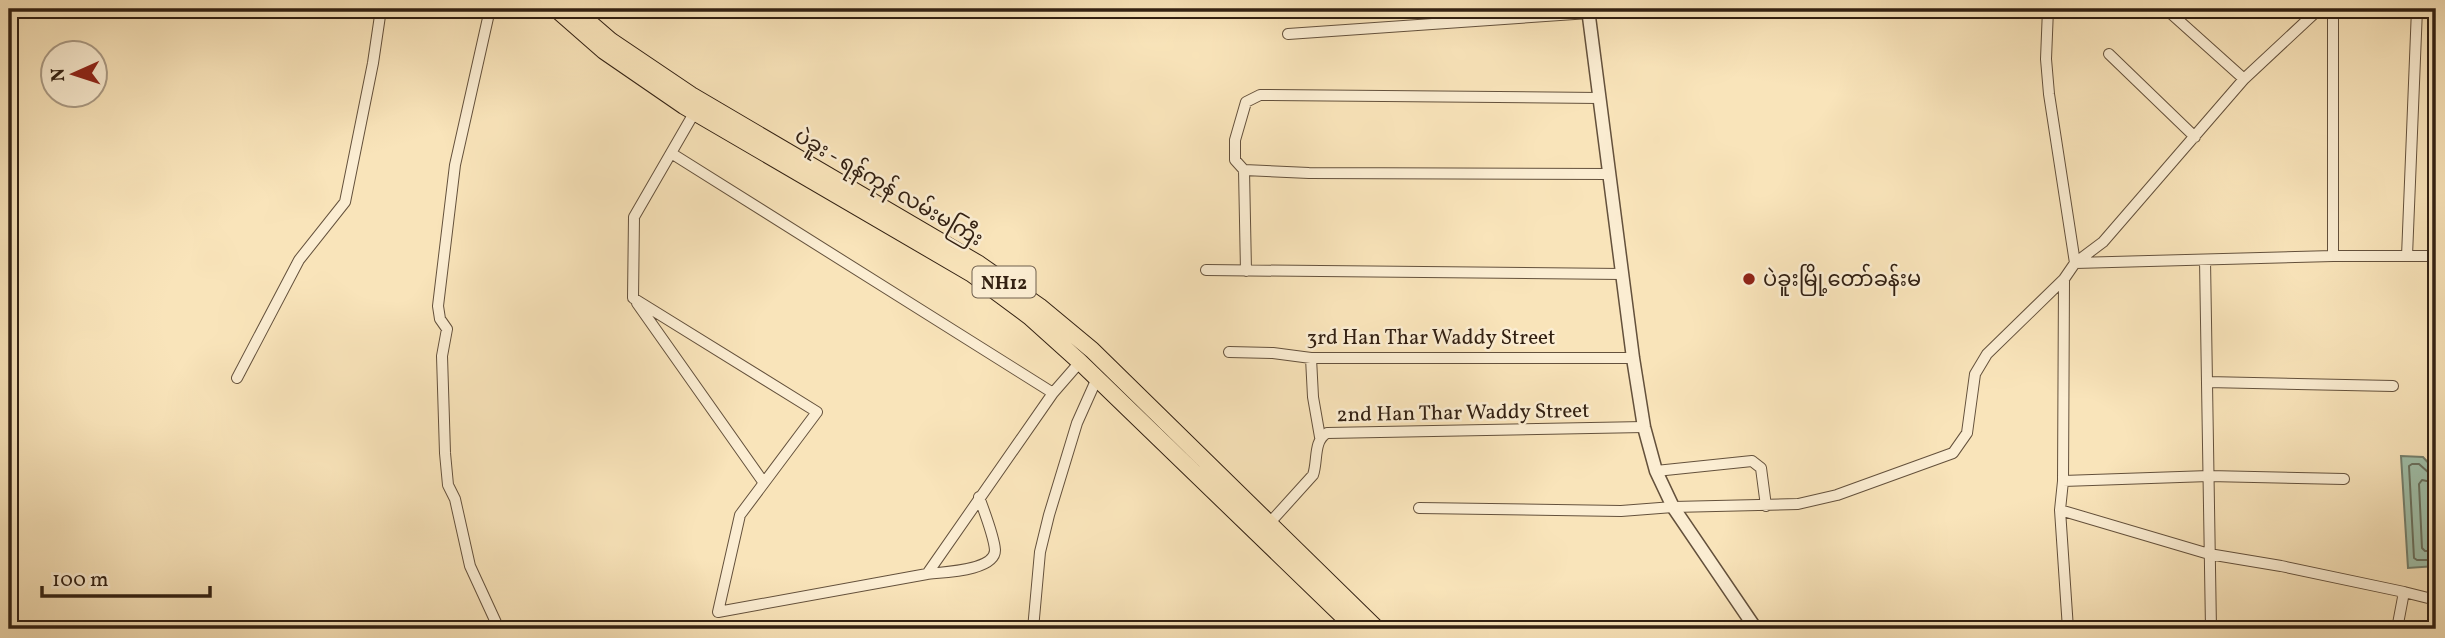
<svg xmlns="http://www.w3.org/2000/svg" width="2445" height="638" viewBox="0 0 2445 638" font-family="Vollkorn,'Noto Sans Myanmar',serif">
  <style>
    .water { fill: #9fbfa9; stroke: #737f6d; stroke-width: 2 }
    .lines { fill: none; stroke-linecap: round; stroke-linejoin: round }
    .shore { stroke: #68705e; stroke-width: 2 }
    .minor-casing { stroke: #64513c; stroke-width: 12 }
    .tertiary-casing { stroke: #64513c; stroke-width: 15 }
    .trunk-casing { stroke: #322012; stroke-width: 18 }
    .minor { stroke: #fbedd2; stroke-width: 10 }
    .tertiary { stroke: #fbedd2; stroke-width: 12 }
    .trunk { stroke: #f9e4ba; stroke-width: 16 }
    .rail { stroke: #322012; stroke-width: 3.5; stroke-dasharray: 12 12; stroke-linecap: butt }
    .poi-dot { fill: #8f2418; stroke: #fbedd2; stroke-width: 2.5 }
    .labels { text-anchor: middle; stroke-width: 5; stroke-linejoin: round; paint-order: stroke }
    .shield { fill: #fbedd2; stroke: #6e5e4c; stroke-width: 2 }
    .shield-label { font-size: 19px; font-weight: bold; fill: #322012 }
    .street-label { font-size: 21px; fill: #322012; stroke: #fbedd2 }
    .poi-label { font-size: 21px; fill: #322012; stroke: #fbedd2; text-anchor: start }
  </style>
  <rect width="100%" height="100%" fill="#f9e4ba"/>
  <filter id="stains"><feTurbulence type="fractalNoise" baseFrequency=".00286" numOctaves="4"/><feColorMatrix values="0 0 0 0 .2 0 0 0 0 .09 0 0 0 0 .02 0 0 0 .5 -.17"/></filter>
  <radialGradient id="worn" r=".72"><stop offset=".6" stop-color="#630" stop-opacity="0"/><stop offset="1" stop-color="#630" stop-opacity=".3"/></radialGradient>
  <path class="water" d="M 2401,456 L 2423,457 L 2433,468 L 2436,467 L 2436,566 L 2408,568 Z"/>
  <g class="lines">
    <path class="shore" d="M 2436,475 L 2429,473 L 2419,464 L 2412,464 L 2409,466 L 2414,558 L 2417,560 L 2436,560
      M 2436,483 L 2422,480 L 2419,484 L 2422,548 L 2425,551 L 2436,551"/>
    <g class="minor-casing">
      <path id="minor" d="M 490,9 L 455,165 L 438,306 L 440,319 L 447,329 L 442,356 L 445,453 L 448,485 L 455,499 L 470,566 L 499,629
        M 2048,9 L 2046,59 L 2049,94 L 2075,263 L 2333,256 L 2436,256
        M 2166,9 L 2244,79
        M 2333,9 L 2333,256
        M 1288,34 L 1589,13
        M 2109,54 L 2195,137
        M 1599,98 L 1260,95 L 1246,102 L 1235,140 L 1235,160 L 1244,170 L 1309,173 L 1610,174
        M 697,108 L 634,217 L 633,298 L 817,412 L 740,515 L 718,612 L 927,574 L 1053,393 L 1080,362
        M 671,153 L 1053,393
        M 1244,170 L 1246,271
        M 2407,256 L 2417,9
        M 2205,260 L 2211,629
        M 1206,270 L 1622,274
        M 2064,279 L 2063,481 L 2060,510 L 2068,629
        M 637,303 L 764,483
        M 1229,352 L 1273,353 L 1311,358 L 1633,358
        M 1311,358 L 1313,397 L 1320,437
        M 237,378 L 299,260 L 345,202 L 373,63 L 381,9
        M 2207,382 L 2393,386
        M 1656,471 L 1752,461 L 1761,468 L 1766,506
        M 2063,481 L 2209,476 L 2344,479
        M 1419,508 L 1621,511 L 1673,507 L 1798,504 L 1837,495 L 1953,453 L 1967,433 L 1975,374 L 1987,354 L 2064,279 L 2075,263 L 2103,242 L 2244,79 L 2319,9
        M 2060,510 L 2209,554 L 2281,566 L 2404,592
        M 1266,527 L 1313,475 C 1318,461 1313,441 1327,433 L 1644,427
        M 927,574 C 943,572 995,571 995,550 C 994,536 984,511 979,497
        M 1033,629 L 1040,552 L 1049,515 L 1077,423 L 1098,376
        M 2397,629 L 2404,592 L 2436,600"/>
    </g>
    <g class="tertiary-casing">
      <path id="tertiary" d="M 1588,9 L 1633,358 L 1644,427 L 1656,471 L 1673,507 L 1756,629"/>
    </g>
    <g class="trunk-casing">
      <path id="trunk" d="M 556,9 L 604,51 L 684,106 L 972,274 L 1030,317 L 1080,362 L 1356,629
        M 574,9 L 611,41 L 691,95 L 979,264 L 1039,306 L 1092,350 L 1377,629"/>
    </g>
    <use href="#minor" class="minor"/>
    <use href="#tertiary" class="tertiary"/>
    <use href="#trunk" class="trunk"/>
    <path class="rail" d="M 9,624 L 11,629"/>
  </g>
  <circle class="poi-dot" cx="1749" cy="279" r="7"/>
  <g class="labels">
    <rect class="shield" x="972.5" y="266.5" width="63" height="31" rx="5"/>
    <g class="shield-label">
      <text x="1004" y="289">NH12</text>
    </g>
    <g class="street-label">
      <text transform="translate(889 187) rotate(30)" y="7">ပဲခူး - ရန်ကုန် လမ်းမကြီး</text>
      <text x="1431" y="344">3rd Han Thar Waddy Street</text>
      <text transform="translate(1463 412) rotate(-1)" y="7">2nd Han Thar Waddy Street</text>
    </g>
    <g class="poi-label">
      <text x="1763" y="286">ပဲခူးမြို့တော်ခန်းမ</text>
    </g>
  </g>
  <rect width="2445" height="638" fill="none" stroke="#f9e4ba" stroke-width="35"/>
  <rect x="10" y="10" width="2424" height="617" fill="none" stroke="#322012" stroke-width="3.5"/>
  <rect x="18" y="18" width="2410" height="603" fill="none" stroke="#322012" stroke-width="2"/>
  <g transform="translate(74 74) rotate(267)"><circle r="33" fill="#fbedd2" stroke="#ab9b85" stroke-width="2"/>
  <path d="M0-5L12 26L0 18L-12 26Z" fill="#8f2418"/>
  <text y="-10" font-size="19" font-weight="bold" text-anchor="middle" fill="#322012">N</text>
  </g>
  <path d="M42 586v10h168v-10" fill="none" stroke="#322012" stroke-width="3.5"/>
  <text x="52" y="586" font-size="21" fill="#322012" stroke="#fbedd2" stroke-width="5" paint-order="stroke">100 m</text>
  <rect width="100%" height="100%" filter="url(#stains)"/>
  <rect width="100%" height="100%" fill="url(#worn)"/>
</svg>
